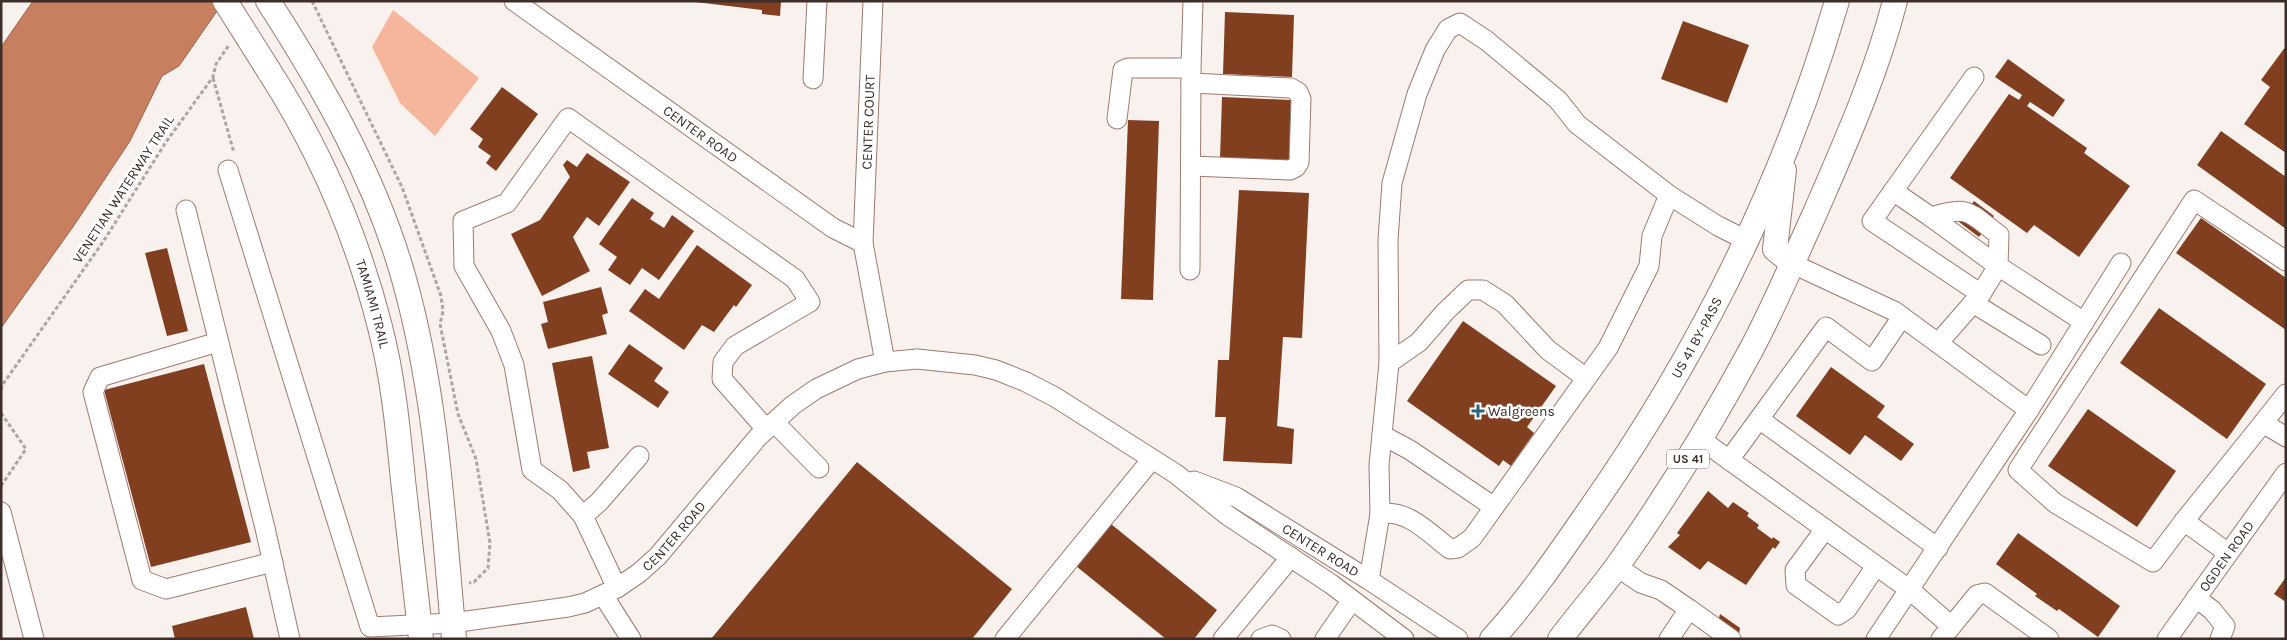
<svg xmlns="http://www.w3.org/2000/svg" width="2287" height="640" viewBox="0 0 2287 640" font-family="Karla,sans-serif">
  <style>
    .green { fill: #f5b69c }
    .water { fill: #c87f5f; stroke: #9e674e }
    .building { fill: #813f20 }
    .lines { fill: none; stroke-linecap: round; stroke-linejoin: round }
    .minor-casing { stroke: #9e7b6d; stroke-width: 21 }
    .major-casing { stroke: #9e7b6d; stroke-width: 26 }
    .path { stroke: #afa4a0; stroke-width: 3; stroke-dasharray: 4 2.5; stroke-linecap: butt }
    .minor { stroke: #fff; stroke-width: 19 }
    .major { stroke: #fff; stroke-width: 24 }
    .major-bridge-casing { stroke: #9e7b6d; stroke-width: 26; stroke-linecap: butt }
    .major-bridge { stroke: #fff; stroke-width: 24 }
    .poi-dot { fill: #28677c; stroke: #fff; stroke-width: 2 }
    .labels { text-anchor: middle; stroke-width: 5; stroke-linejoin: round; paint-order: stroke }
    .shield { fill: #fff; stroke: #776d68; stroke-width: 1 }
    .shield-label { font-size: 12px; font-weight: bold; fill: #3d2e28 }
    .street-label { font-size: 14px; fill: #3d2e28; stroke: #fff }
    .poi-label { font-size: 14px; fill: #3d2e28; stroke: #fff; text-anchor: start }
  </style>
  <rect width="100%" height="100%" fill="#f9f1ee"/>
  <path class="green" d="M 393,10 L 479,78 L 435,136 L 400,103 L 372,47 Z"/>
  <path class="water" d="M 33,1 L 224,1 L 179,66 L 162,76 L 130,141 L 75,224 L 1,328 L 1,47 Z"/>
  <path class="building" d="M 687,1 L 781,1 L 780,16 L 762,14 L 762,10 Z
    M 1225,12 L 1294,15 L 1292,77 L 1223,74 Z
    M 1683,21 L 1749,45 L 1727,103 L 1661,79 Z
    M 2286,46 L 2286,153 L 2244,124 L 2270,87 L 2261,80 Z
    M 2008,59 L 2065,100 L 2053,117 L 2030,102 L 2027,106 L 2087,148 L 2084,153 L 2130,186 L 2079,257 L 2034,225 L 2027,233 L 1950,178 L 2009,94 L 2019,100 L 2022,95 L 1995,77 Z
    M 502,87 L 538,114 L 496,171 L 486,163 L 491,156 L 478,147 L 483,139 L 470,129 Z
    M 1222,97 L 1291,100 L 1289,162 L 1220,159 Z
    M 1128,120 L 1159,121 L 1153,300 L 1121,299 Z
    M 2221,131 L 2286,177 L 2286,229 L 2197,165 Z
    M 587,153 L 630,182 L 599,226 L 587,217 L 573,237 L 590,271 L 542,296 L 511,234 L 540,220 L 570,177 L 563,165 L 567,160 L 577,167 Z
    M 1239,190 L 1309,193 L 1302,338 L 1283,337 L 1277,426 L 1294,429 L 1292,464 L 1223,461 L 1226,417 L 1215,417 L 1218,360 L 1229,360 Z
    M 632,198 L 654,213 L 650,219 L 664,228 L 672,215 L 694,231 L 659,280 L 642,268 L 630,285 L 608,270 L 617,257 L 599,244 Z
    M 1974,201 L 1994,216 L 1979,237 L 1959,222 Z
    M 2201,218 L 2286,278 L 2286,330 L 2176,253 Z
    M 697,245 L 752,285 L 736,307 L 734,305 L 714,332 L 702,325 L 684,350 L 629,311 L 645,289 L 659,299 Z
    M 167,248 L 188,331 L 167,336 L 145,253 Z
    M 601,287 L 608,313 L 602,315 L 607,334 L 548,349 L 541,324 L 548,322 L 543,302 Z
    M 2159,308 L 2266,384 L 2227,439 L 2120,363 Z
    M 1463,321 L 1556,386 L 1527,427 L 1534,433 L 1511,466 L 1503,460 L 1499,466 L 1407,401 Z
    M 629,344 L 663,368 L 654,381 L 669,392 L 658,408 L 608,374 Z
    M 592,356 L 609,448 L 587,452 L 590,468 L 573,472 L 552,363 Z
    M 204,364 L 251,542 L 151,567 L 104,390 Z
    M 1831,367 L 1885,406 L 1877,417 L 1914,444 L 1901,461 L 1865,435 L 1850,455 L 1796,416 Z
    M 2088,409 L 2176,471 L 2137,527 L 2048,466 Z
    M 857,462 L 1012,589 L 972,639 L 711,639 Z
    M 1708,491 L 1728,508 L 1733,502 L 1749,513 L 1747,516 L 1759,525 L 1757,528 L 1772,539 L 1773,537 L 1780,542 L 1775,549 L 1773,547 L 1746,585 L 1708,561 L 1700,570 L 1668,547 L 1680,535 L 1677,533 Z
    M 1111,524 L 1217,610 L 1194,639 L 1166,639 L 1076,566 Z
    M 2018,533 L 2120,606 L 2098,637 L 2059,609 L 2057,611 L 2035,596 L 2037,594 L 1996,564 Z
    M 2286,577 L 2286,602 L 2274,594 Z
    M 246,607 L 254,639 L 175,639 L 172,626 Z
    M 1720,614 L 1740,628 L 1738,639 L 1714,639 Z"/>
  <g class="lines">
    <g class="minor-casing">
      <g id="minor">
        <path id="s1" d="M 514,1 L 833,228 L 863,243"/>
        <path d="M 873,1 L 863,243 L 885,362"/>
        <path d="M 1974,77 L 1872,221 L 1981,294"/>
        <path d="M 813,79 L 817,1"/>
        <path d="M 1117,119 L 1123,70 L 1128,68 L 1191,68 L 1193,1"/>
        <path d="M 1191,166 L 1290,170 L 1296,167 L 1299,162 L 1301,99 L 1298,92 L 1291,88 L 1191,83"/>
        <path id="s2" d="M 228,170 L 370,627 L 452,623 L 568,607 L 585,603 L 617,588 L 639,573 L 658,556 L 758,437 L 793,405 L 816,389 L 858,369 L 885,362 L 917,359 L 975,365 L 996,370 L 1026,382 L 1055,397 L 1176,474 L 1227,515 L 1331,584 L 1404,639"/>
        <path d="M 1893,191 L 1931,217 C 1970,205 1968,212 1999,235 L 1998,266 L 2084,322"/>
        <path d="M 186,210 L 265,528 L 290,639"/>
        <path d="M 1931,217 L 1998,266 L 1981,294 L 1938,343"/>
        <path d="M 1793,264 L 1894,311 L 2029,410 L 1876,639"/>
        <path d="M 1190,270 L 1191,68"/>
        <path d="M 1973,303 L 2041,345"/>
        <path d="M 218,342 L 100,377 L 93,392 L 142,580 L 166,589 L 273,562"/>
        <path d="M 1389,363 L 1419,342 L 1445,312 L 1468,290 L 1483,290 L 1505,304 L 1548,350 L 1586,378"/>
        <path d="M 2029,410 L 2121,263"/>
        <path d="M 1759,419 L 1826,327 L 1872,361 L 1902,317"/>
        <path d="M 774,422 L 819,468"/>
        <path d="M 2263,423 L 2286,394"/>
        <path d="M 1382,435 L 1410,450 L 1494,507"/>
        <path d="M 1700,439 L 1910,590 L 1950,625"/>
        <path d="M 1729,460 L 1759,419 L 1938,548"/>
        <path id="s3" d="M 1194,481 L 1236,497 L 1369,580 L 1458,639"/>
        <path d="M 1,512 L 34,639"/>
        <path d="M 1380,514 C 1407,508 1430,534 1450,549 L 1458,548 L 1472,538 L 1608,348 L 1649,266 L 1652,236 L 1669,195 L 1718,226 L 1746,240"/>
        <path d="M 583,516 L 599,502 L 639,456"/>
        <path d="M 2184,521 L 2153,562 L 2055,503 L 2018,470 L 2194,200 L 2286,261"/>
        <path d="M 1825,529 L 1795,570 L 1796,585 L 1838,615 L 1847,609 L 1876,566"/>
        <path d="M 2228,553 L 2184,521 L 2263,423 L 2286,437"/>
        <path d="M 1617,567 L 1641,583 L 1661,590 L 1689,609 L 1669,639"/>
        <path d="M 1369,580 L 1380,514 L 1379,465 L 1389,363 L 1388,240 L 1392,183 L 1417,94 L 1435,50 L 1448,29 L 1460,23 L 1487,41 L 1558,100 L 1577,124 L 1669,195"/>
        <path d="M 617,588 L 583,516 L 560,490 L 532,470 L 514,365 L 501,331 L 464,266 L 463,221 L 507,203 L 568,118 L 795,279 L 810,302 L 735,346 L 723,362 L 722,379 L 766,429"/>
        <path d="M 603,595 L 631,639"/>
        <path d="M 2196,598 L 2212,610 L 2225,626 L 2220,639"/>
        <path d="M 1689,609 L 1731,639"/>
        <path d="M 1005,639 L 1152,459"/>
        <path d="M 1223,639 L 1291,557"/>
        <path d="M 1261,639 L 1272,635 L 1281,639"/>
        <path d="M 1325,639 L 1352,600"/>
        <path d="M 1941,639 L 1977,595 L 1985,593 L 2049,639"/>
        <path id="s4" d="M 2167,639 L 2286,473"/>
      </g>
    </g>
    <g class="major-casing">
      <g id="major">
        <path d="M 268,1 C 324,88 376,179 404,279 C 437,396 443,519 454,639"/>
        <path id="s5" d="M 269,71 C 320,150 357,236 380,327 C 393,377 398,429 403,480 C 409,533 415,586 421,639"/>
        <path d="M 1784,170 L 1775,249 L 1793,264"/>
        <path id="s6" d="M 1492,639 C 1526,602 1555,560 1584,518 C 1695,361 1783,187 1837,1"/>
        <path d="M 1560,639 C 1579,614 1600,590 1618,565 C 1667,496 1711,424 1751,350 C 1775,305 1794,259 1815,213 C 1845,144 1876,75 1895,1"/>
      </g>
    </g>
    <path class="path" d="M 312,1 L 402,187 L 441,296 L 443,311 L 440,324 L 458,414 L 476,459 L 490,543 L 488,568 L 474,582 L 469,583
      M 213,78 L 234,153
      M 1,390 L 3,384 L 103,242 L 166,142 L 213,77 L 216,64 L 229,45
      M 1,413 L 26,449 L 1,486"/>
    <use href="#minor" class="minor"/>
    <use href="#major" class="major"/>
    <g class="major-bridge-casing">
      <path id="major-bridge" d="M 225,1 L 269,71"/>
    </g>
    <use href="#major-bridge" class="major-bridge"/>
  </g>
  <path class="poi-dot" d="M1475.5 403.5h5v5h5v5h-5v5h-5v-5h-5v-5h5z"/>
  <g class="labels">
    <rect class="shield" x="1667" y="449.5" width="42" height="19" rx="4"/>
    <g class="shield-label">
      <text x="1688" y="463">US 41</text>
    </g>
    <g class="street-label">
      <text transform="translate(868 122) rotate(-88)" y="5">CENTER COURT</text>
      <text dy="5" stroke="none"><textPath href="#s1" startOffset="229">CENTER ROAD</textPath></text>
      <text transform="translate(123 189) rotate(-57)" y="5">VENETIAN WATERWAY TRAIL</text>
      <text dy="5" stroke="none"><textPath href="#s5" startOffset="256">TAMIAMI TRAIL</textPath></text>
      <text dy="5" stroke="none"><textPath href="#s6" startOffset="365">US 41 BY-PASS</textPath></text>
      <text dy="5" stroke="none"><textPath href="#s2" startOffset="808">CENTER ROAD</textPath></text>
      <text dy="5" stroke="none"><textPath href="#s3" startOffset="145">CENTER ROAD</textPath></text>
      <text dy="5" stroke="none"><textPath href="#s4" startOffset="102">OGDEN ROAD</textPath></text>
    </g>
    <g class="poi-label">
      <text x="1488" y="416">Walgreens</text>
    </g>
  </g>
  <rect width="2287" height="640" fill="none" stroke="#3d2e28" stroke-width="5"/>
</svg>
